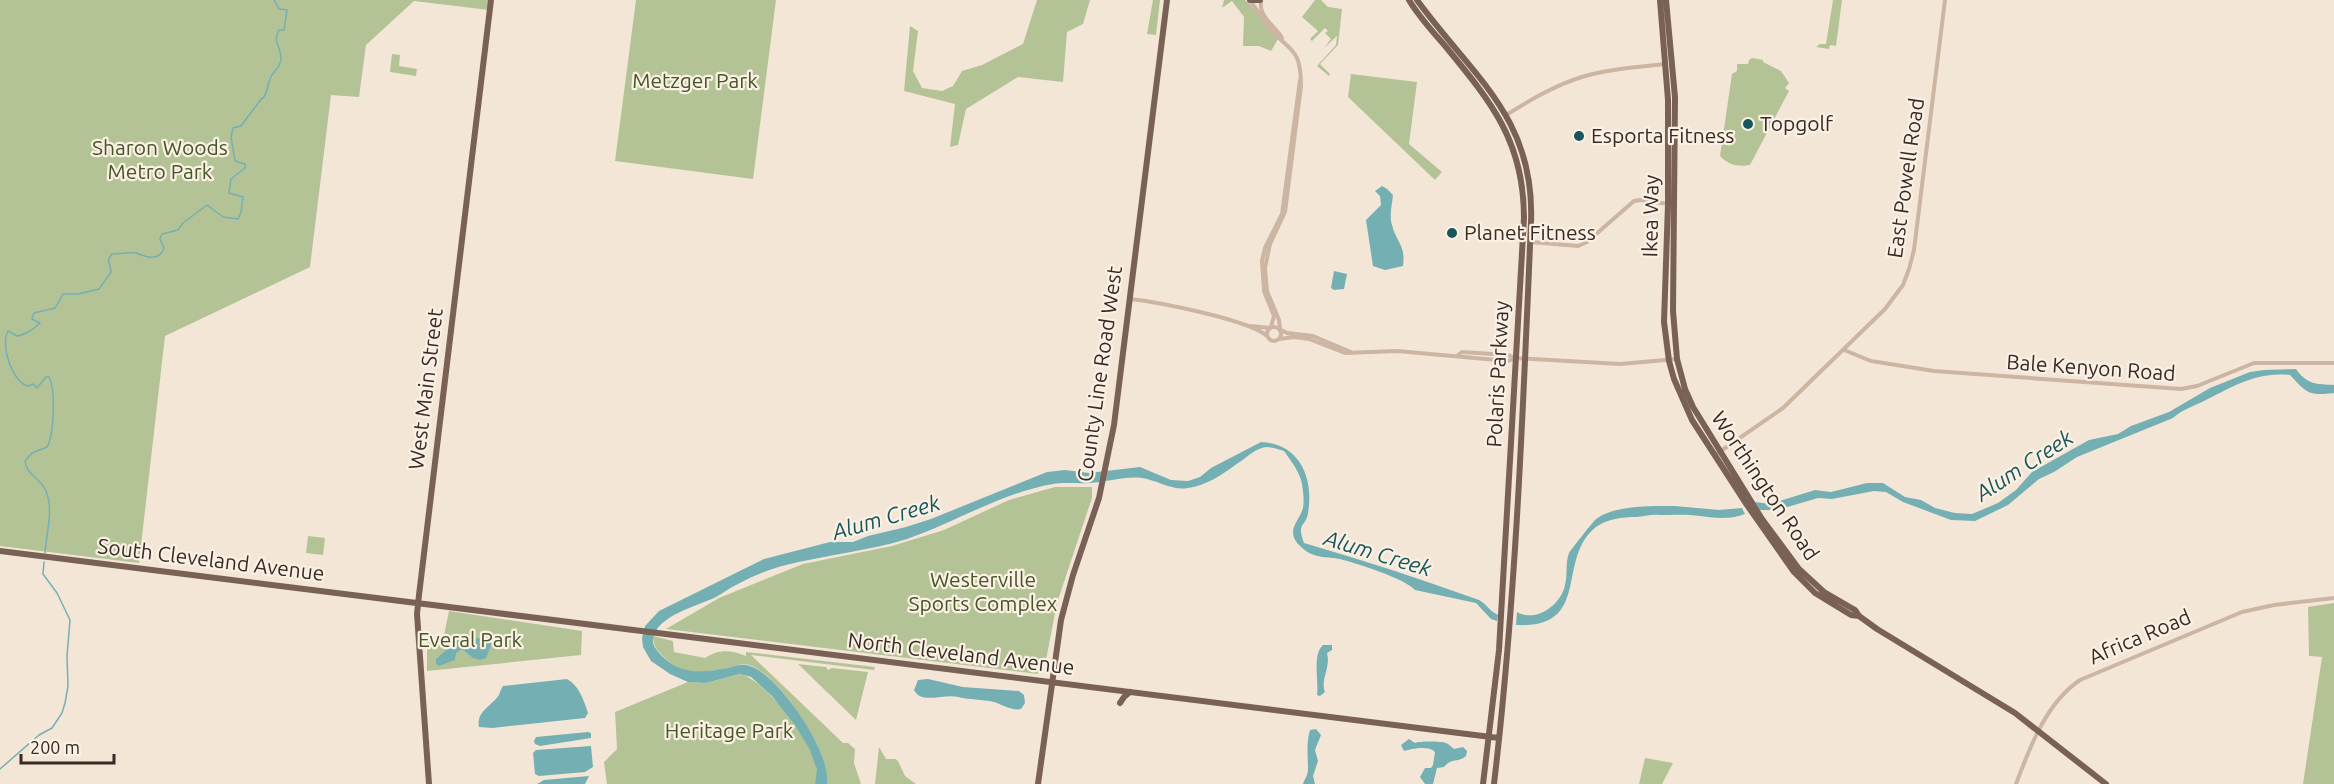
<svg xmlns="http://www.w3.org/2000/svg" width="2334" height="784" viewBox="0 0 2334 784" font-family="Ubuntu,sans-serif">
  <style>
    .green { fill: #b4c396 }
    .water { fill: #74b0b3 }
    .lines { fill: none; stroke-linecap: round; stroke-linejoin: round }
    .stream { stroke: #74b0b3; stroke-width: 1.5 }
    .minor { stroke: #ccb5a2; stroke-width: 4 }
    .major { stroke: #7a6155; stroke-width: 6 }
    .poi-dot { fill: #17575b; stroke: #fbf0e4; stroke-width: 2 }
    .labels { text-anchor: middle; stroke-width: 4.5; stroke-linejoin: round; paint-order: stroke }
    .park-label { font-size: 21px; fill: #455627; stroke: #fbf0e4 }
    .poi-label { font-size: 21px; fill: #362b25; stroke: #fbf0e4; text-anchor: start }
    .street-label { font-size: 21px; fill: #362b25; stroke: #fbf0e4 }
    .water-label { font-size: 22px; font-style: italic; fill: #17575b; stroke: #fbf0e4 }
  </style>
  <rect width="100%" height="100%" fill="#f3e6d7"/>
  <path class="green" d="M 0,0 L 491,0 L 489,10 L 414,1 L 366,45 L 359,97 L 331,95 L 310,267 L 165,336 L 139,563 L 0,546 Z
    M 636,0 L 776,0 L 753,179 L 615,161 Z
    M 1037,0 L 1090,0 L 1083,24 L 1067,32 L 1063,82 L 1018,77 L 966,109 L 958,145 L 950,147 L 955,104 L 904,91 L 910,26 L 918,31 L 913,71 L 922,88 L 942,91 L 953,86 L 962,71 L 982,65 L 1023,44 Z
    M 1153,0 L 1160,0 L 1156,35 L 1147,34 Z
    M 1224,0 L 1245,0 C 1258,11 1266,27 1278,39 L 1271,51 L 1259,46 L 1243,46 L 1244,17 L 1232,1 L 1222,8 Z
    M 1315,0 L 1321,0 L 1328,7 L 1342,9 L 1338,45 L 1320,64 L 1330,74 L 1329,76 L 1317,66 L 1336,45 L 1337,36 L 1324,48 L 1331,39 L 1325,33 L 1328,31 L 1325,28 L 1312,41 L 1310,39 L 1318,31 L 1302,17 Z
    M 1833,0 L 1842,0 L 1836,46 L 1830,45 L 1829,49 L 1816,47 L 1820,44 L 1826,44 Z
    M 392,54 L 400,55 L 399,66 L 417,69 L 416,76 L 390,72 Z
    M 1752,58 L 1763,60 L 1763,62 L 1781,71 L 1789,83 L 1785,88 L 1789,91 L 1750,165 C 1738,167 1728,165 1720,156 L 1732,74 L 1737,71 L 1737,64 L 1748,64 L 1749,60 Z
    M 1351,74 L 1417,82 L 1409,144 L 1442,172 L 1435,180 L 1348,97 Z
    M 1055,487 L 1092,487 L 1092,498 L 1057,603 L 1046,660 L 1041,661 L 1038,674 L 666,629 L 719,598 L 803,564 L 892,546 L 944,530 L 1009,500 Z
    M 308,536 L 325,538 L 323,555 L 306,553 Z
    M 2334,603 L 2334,784 L 2303,784 L 2322,657 L 2309,656 L 2308,607 Z
    M 449,611 L 582,631 L 581,655 L 427,671 L 427,641 L 443,640 Z
    M 653,636 L 673,641 L 674,652 L 705,658 C 719,649 731,650 746,656 L 746,652 L 875,667 L 874,670 L 751,655 L 843,743 L 848,743 L 855,749 L 854,763 L 861,784 L 827,784 C 831,753 779,674 749,665 C 742,663 734,666 727,668 C 704,673 680,676 663,656 C 657,650 653,646 653,636 Z
    M 798,664 L 826,667 L 828,670 L 832,668 L 868,672 L 856,720 Z
    M 741,674 C 767,682 814,742 817,770 C 818,774 816,780 815,784 L 607,784 L 604,762 L 617,749 L 615,712 L 688,682 L 706,683 Z
    M 879,747 L 886,759 L 895,759 L 898,761 L 905,776 L 916,784 L 875,784 Z
    M 1645,758 L 1673,763 L 1662,784 L 1639,784 Z"/>
  <path class="water" d="M 1382,186 L 1387,189 L 1393,195 C 1392,205 1389,216 1392,225 C 1396,242 1406,245 1403,266 L 1385,270 L 1373,266 L 1366,220 L 1381,205 L 1380,196 L 1375,191 Z
    M 1334,271 L 1347,274 L 1344,289 L 1334,290 L 1331,288 Z
    M 2296,369 C 2307,385 2317,384 2334,385 L 2334,393 C 2308,396 2307,393 2290,375 C 2256,371 2232,387 2202,402 C 2191,407 2182,410 2173,418 L 2077,457 L 2054,472 L 2039,479 L 2008,505 L 1975,521 L 1951,520 L 1903,502 L 1886,492 L 1874,491 L 1832,499 L 1818,498 L 1777,510 L 1760,510 L 1755,502 L 1770,504 L 1815,490 L 1831,492 L 1867,483 L 1883,483 L 1905,497 L 1921,500 L 1935,508 L 1955,513 L 1972,514 L 1998,503 L 2016,490 L 2032,472 L 2089,440 L 2118,434 L 2131,426 L 2169,412 L 2210,388 L 2250,372 L 2264,370 Z
    M 1261,442 C 1300,444 1314,478 1308,513 C 1306,528 1296,521 1304,543 C 1363,560 1421,579 1479,600 C 1487,604 1489,611 1498,615 L 1497,621 L 1491,619 L 1476,603 L 1415,590 C 1406,579 1356,563 1340,559 C 1322,556 1312,559 1298,544 C 1287,531 1297,523 1302,511 C 1305,504 1303,491 1302,484 C 1300,472 1291,461 1284,451 C 1279,450 1272,447 1266,447 C 1254,449 1248,457 1238,463 C 1223,474 1206,486 1188,488 C 1172,491 1157,480 1142,478 C 1124,476 1108,482 1090,483 C 1078,484 1065,482 1053,484 C 1001,493 956,522 907,539 C 868,551 826,555 786,565 C 770,569 753,576 738,584 C 729,588 722,594 714,598 C 697,606 656,616 653,639 C 652,646 657,650 661,655 C 680,675 702,673 727,668 C 734,666 742,663 750,666 C 779,675 832,753 827,784 L 815,784 L 817,770 L 810,750 L 795,725 L 772,696 L 751,677 L 740,674 L 706,683 L 688,682 L 670,674 L 651,661 L 643,647 L 642,638 L 645,626 L 659,611 L 764,559 L 830,542 L 853,542 L 868,536 L 906,527 L 931,519 L 1047,472 L 1065,470 L 1089,473 L 1140,467 L 1171,480 L 1188,481 L 1200,477 L 1211,468 Z
    M 1675,506 L 1719,510 L 1742,508 L 1745,514 C 1728,520 1717,518 1700,516 C 1687,514 1671,515 1659,515 C 1651,514 1644,517 1636,517 C 1623,517 1607,519 1596,527 C 1555,559 1593,629 1516,625 L 1517,612 C 1536,623 1561,605 1565,585 C 1568,574 1565,563 1569,553 C 1570,551 1592,523 1595,520 C 1612,505 1653,506 1675,506 Z
    M 466,636 C 474,639 485,637 492,643 L 486,658 L 480,660 L 473,658 L 462,649 L 456,653 L 455,660 L 439,666 L 436,664 L 436,659 L 461,637 Z
    M 1323,645 L 1332,645 L 1332,650 L 1327,653 C 1331,668 1320,679 1325,692 L 1320,696 L 1317,695 C 1319,680 1312,655 1323,645 Z
    M 567,679 C 579,685 584,701 588,713 L 585,718 L 492,728 L 479,727 C 476,711 492,706 499,695 C 500,692 501,689 503,686 Z
    M 928,679 L 963,687 L 1019,691 L 1024,695 L 1025,703 L 1021,709 C 1012,711 1003,705 994,702 C 981,699 971,700 958,697 C 945,693 921,705 914,690 L 918,680 Z
    M 1316,729 L 1321,735 L 1315,750 L 1318,761 L 1313,776 L 1315,784 L 1303,784 C 1304,780 1308,775 1308,770 C 1308,758 1306,742 1310,730 Z
    M 588,732 L 591,733 L 591,738 L 540,746 L 535,744 L 534,741 L 536,737 Z
    M 1409,739 L 1415,743 C 1418,741 1442,741 1446,743 C 1449,744 1451,747 1454,749 L 1463,747 L 1467,751 L 1466,756 C 1459,763 1452,757 1444,767 L 1437,768 L 1433,784 L 1425,784 L 1420,777 L 1425,768 L 1431,768 L 1433,765 L 1435,752 C 1428,745 1412,749 1404,751 L 1401,745 Z
    M 591,746 L 593,767 L 585,772 L 539,776 L 535,774 L 533,753 L 536,750 Z
    M 589,776 L 585,784 L 537,784 L 544,780 Z"/>
  <g class="lines">
    <path class="stream" d="M 263,98 C 268,92 267,86 270,79 C 273,71 281,68 281,58 C 281,46 272,43 279,30 L 284,30 L 287,10 L 279,9 L 274,0
      M 45,553 C 46,534 54,510 46,491 C 41,478 26,475 25,461 L 32,453 L 47,447 C 54,435 56,390 49,377 L 46,377 L 37,388 L 33,384 L 28,386 C 12,382 0,345 8,331 L 17,336 C 25,335 35,328 40,323 L 32,319 L 34,313 L 55,308 L 63,294 L 78,294 L 99,289 L 111,272 C 111,264 105,262 112,254 C 116,254 132,252 136,253 C 146,257 159,262 164,248 L 160,239 L 162,234 L 178,230 L 183,223 L 207,205 L 223,217 L 238,219 L 241,212 L 243,197 L 229,193 L 231,179 L 245,168 L 245,164 L 235,161 L 231,137 L 233,128 L 241,126 L 262,98
      M 0,769 L 39,735 L 52,728 L 62,713 L 65,703 L 68,686 L 67,656 L 70,620 L 57,593 L 43,574 L 44,562"/>
    <path class="minor" d="M 1249,0 C 1257,8 1261,18 1268,27 C 1290,52 1301,47 1301,86 L 1285,212 L 1270,244 L 1265,268 L 1267,291 L 1279,320 L 1280,329
      M 1261,0 C 1258,18 1275,25 1282,38
      M 1506,115 C 1529,101 1555,85 1582,77 C 1609,69 1638,67 1666,64
      M 1531,242 L 1578,246 L 1587,242 L 1634,201 L 1641,200 L 1668,204
      M 1130,299 C 1157,302 1252,320 1268,337
      M 1251,326 L 1270,328
      M1267 334a7 7 0 1 1 14 0a7 7 0 1 1-14 0Z
      M 1271,327 L 1274,316 L 1264,291 L 1262,261 L 1265,248 L 1282,214 L 1300,80
      M 1281,330 L 1287,333 L 1313,336 L 1351,352
      M 1279,339 L 1294,337 L 1309,339 L 1345,353 L 1397,351 L 1508,361 L 1515,358
      M 1844,350 L 1871,361 L 1934,371 L 2181,389 L 2197,386 L 2254,363 L 2334,363
      M 1458,355 L 1462,352 L 1508,355 L 1515,358 L 1620,364 L 1677,359
      M 1718,453 L 1783,408 L 1885,309 L 1903,285 L 1909,269 L 1914,250 L 1945,0
      M 2016,784 C 2030,747 2046,703 2080,680 L 2242,612 L 2274,605 L 2334,598"/>
    <path class="major" d="M 1250,0 L 1260,0
      M 1409,0 C 1419,17 1433,32 1446,47 C 1492,103 1524,142 1524,218 L 1499,650 L 1483,784
      M 1417,0 C 1472,76 1535,117 1531,222 C 1523,410 1516,598 1494,784
      M 1660,0 L 1668,100 L 1668,204 L 1664,322 L 1669,361 L 1674,379 L 1692,420 L 1747,505 L 1794,572 L 1815,593 L 1851,615 L 1859,616
      M 1666,0 L 1675,97 L 1673,311 L 1677,359 L 1685,389 L 1693,407 L 1762,519 L 1799,569 L 1824,592 L 1855,610 L 1859,616 L 1877,629 L 2015,713 L 2106,784
      M 0,551 L 1499,738
      M 1120,703 L 1124,697 L 1130,692
      M 429,784 L 417,614 L 419,595 L 491,0
      M 1038,784 L 1061,620 L 1073,575 L 1099,498 L 1114,425 L 1167,0"/>
  </g>
  <g class="poi-dot">
    <circle cx="1748" cy="124" r="6"/>
    <circle cx="1579" cy="136" r="6"/>
    <circle cx="1452" cy="233" r="6"/>
  </g>
  <g class="labels">
    <g class="park-label">
      <text x="695" y="88">Metzger Park</text>
      <text x="160" y="155">Sharon Woods<tspan x="160" dy="24">Metro Park</tspan></text>
      <text x="983" y="587">Westerville<tspan x="983" dy="24">Sports Complex</tspan></text>
      <text x="470" y="647">Everal Park</text>
      <text x="729" y="738">Heritage Park</text>
    </g>
    <g class="poi-label">
      <text x="1760" y="131">Topgolf</text>
      <text x="1591" y="143">Esporta Fitness</text>
      <text x="1464" y="240">Planet Fitness</text>
    </g>
    <g class="street-label">
      <text transform="translate(1906 178) rotate(-82)" y="7">East Powell Road</text>
      <text transform="translate(1651 216) rotate(-89)" y="7">Ikea Way</text>
      <text transform="translate(2091 368) rotate(4)" y="7">Bale Kenyon Road</text>
      <text transform="translate(1100 374) rotate(-82)" y="7">County Line Road West</text>
      <text transform="translate(1498 374) rotate(-87)" y="7">Polaris Parkway</text>
      <text transform="translate(426 389) rotate(-83)" y="7">West Main Street</text>
      <text transform="translate(1765 486) rotate(56)" y="7">Worthington Road</text>
      <text transform="translate(211 560) rotate(7)" y="7">South Cleveland Avenue</text>
      <text transform="translate(2140 637) rotate(-23)" y="7">Africa Road</text>
      <text transform="translate(961 654) rotate(7)" y="7">North Cleveland Avenue</text>
    </g>
    <g class="water-label">
      <text transform="translate(2024 465) rotate(-33)" y="8">Alum Creek</text>
      <text transform="translate(886 517) rotate(-16)" y="8">Alum Creek</text>
      <text transform="translate(1378 553) rotate(17)" y="8">Alum Creek</text>
    </g>
  </g>
  <path d="M21 754v9h93v-9" fill="none" stroke="#362b25" stroke-width="3"/>
  <text x="30" y="754" font-size="18" fill="#362b25" stroke="#fbf0e4" stroke-width="4.5" paint-order="stroke">200 m</text>
</svg>
